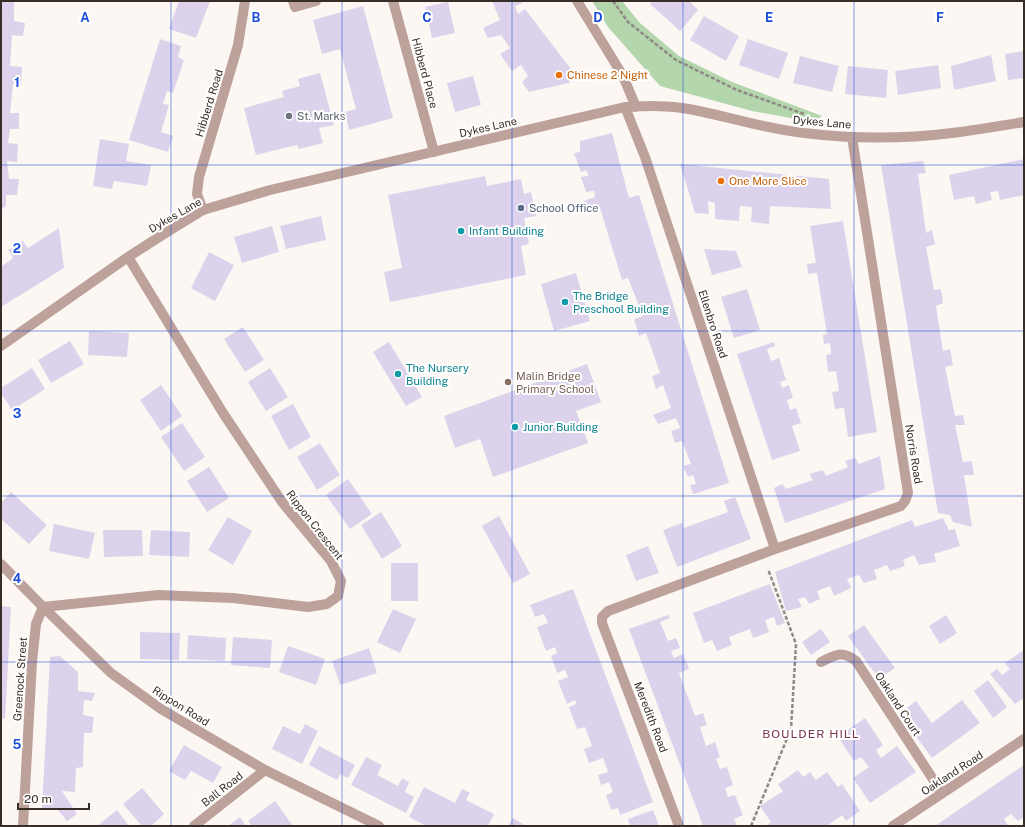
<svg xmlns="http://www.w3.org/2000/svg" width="1025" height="827" viewBox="0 0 1025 827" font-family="'Public Sans',sans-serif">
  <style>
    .green { fill: #b3d6ad }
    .building { fill: #ddd2eb }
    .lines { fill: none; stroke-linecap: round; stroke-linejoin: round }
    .path { stroke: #908984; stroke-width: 2.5; stroke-dasharray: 4 2; stroke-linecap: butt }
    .lane { stroke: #bda19b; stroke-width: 10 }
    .street { stroke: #bda19b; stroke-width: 10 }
    .grid { fill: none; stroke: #1d4ed8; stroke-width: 1; stroke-opacity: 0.55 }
    .food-dot { fill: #e8710a; stroke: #fff; stroke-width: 1.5 }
    .worship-dot { fill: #6b7280; stroke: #fff; stroke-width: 1.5 }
    .service-dot { fill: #5c6f8a; stroke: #fff; stroke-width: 1.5 }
    .culture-dot { fill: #0f9aa8; stroke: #fff; stroke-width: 1.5 }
    .education-dot { fill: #8d6e63; stroke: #fff; stroke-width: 1.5 }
    .labels { text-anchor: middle; stroke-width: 4; stroke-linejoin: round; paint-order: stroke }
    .street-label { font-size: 11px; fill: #372e27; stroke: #fff }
    .food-label { font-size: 11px; fill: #c56008; stroke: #fff; text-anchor: start }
    .worship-label { font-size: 11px; fill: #5b616d; stroke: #fff; text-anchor: start }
    .service-label { font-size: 11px; fill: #4e5e75; stroke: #fff; text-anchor: start }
    .culture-label { font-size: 11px; fill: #0d838f; stroke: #fff; text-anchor: start }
    .education-label { font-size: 11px; fill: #785e54; stroke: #fff; text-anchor: start }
    .neighbourhood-label { font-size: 12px; letter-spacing: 1px; fill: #7b354c; stroke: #fff }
    .grid-label { font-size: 13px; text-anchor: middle; font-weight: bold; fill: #1d4ed8; stroke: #fff; stroke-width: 4; stroke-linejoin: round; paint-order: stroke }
  </style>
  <rect width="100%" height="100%" fill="#fcf7f3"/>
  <path class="green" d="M 592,1 L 622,1 L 640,23 L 679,56 L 732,82 L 822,116 L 812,122 L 752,111 L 660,86 L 608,27 Z"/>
  <path class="building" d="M 1,1 L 14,1 L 14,21 L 25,23 L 23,36 L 12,35 L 10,66 L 22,67 L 21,85 L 13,84 L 10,113 L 19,113 L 19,129 L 10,129 L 8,143 L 18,144 L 17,162 L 7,161 L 9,179 L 19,179 L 17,195 L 6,195 L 6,206 L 1,210 Z
    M 179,1 L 210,1 L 196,38 L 169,29 Z
    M 492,1 L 521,1 L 522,3 L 515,6 L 518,14 L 525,9 L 574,73 L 569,83 L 529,92 L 522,82 L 528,76 L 521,65 L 512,71 L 500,54 L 510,48 L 501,35 L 488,38 L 483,28 L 500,20 Z
    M 653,1 L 689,1 L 698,10 L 680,31 L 650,4 Z
    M 448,2 L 455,33 L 432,38 L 425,7 Z
    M 363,6 L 393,118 L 349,130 L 345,112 L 356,109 L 340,49 L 322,54 L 313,20 Z
    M 704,16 L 739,36 L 726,61 L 690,40 Z
    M 160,39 L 181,46 L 178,57 L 184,60 L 173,93 L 167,91 L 163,104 L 169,105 L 161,132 L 173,136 L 168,152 L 129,140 Z
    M 748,39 L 788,53 L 779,79 L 739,65 Z
    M 1024,51 L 1024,78 L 1008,80 L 1005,54 Z
    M 991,55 L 996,81 L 954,90 L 951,66 Z
    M 800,56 L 839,66 L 832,92 L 793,83 Z
    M 938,65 L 941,88 L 898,95 L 895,71 Z
    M 848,66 L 888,70 L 886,98 L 845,94 Z
    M 320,73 L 334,125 L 319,128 L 323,143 L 299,149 L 297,145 L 256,155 L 244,108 L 284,97 L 282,91 L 300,86 L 298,79 Z
    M 473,76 L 481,105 L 455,112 L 447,83 Z
    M 612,133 L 629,198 L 639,195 L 729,483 L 693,494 L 690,485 L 696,484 L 693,475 L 688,477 L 683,466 L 691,464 L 682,441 L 675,443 L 671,431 L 680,428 L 676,418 L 658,424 L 653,415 L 671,408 L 663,385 L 656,389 L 652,376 L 660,373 L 646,333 L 639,336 L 634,319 L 643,316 L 628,278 L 622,280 L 600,208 L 587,212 L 584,201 L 595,197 L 594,191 L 586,192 L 581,177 L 588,176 L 587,170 L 581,172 L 574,153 L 580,152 L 580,141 Z
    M 100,139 L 129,144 L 126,161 L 151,165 L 147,186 L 114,181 L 112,189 L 93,186 Z
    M 1024,159 L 1024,195 L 1000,200 L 998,191 L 990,192 L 992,200 L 976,204 L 974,196 L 954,200 L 949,175 Z
    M 923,161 L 926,173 L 918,174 L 926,233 L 932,230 L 935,244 L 926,247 L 934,290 L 941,289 L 943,303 L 936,306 L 943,351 L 950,349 L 953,365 L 945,367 L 955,416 L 963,415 L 965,425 L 955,425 L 963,462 L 972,461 L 974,475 L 964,475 L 972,527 L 953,522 L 950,515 L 938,513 L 881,165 Z
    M 680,164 L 829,179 L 831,209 L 770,206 L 769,224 L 751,222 L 752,207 L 740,206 L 739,221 L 715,219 L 715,203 L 708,201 L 709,214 L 695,213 Z
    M 485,176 L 487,186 L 521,179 L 524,194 L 531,192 L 536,216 L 524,218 L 529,244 L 521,246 L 526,275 L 390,302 L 384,272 L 402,268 L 388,195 Z
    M 321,216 L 326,240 L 286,249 L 280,226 Z
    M 843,221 L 877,432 L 848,437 L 844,408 L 835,409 L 832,392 L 839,391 L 836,371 L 828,372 L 826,355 L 831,354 L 830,343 L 824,344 L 823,335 L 827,334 L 817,273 L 808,274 L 807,264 L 816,263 L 810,226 Z
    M 272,226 L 279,252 L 242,263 L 234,237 Z
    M 59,228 L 64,268 L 1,307 L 1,267 L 13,258 L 8,250 L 23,241 L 28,248 Z
    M 704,249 L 736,251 L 742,267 L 712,275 Z
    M 209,252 L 234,265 L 215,301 L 191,288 Z
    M 576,273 L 590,321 L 554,331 L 541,284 Z
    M 747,289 L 760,330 L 734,338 L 721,297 Z
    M 243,327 L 264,360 L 245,372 L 224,339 Z
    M 89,331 L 129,333 L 127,357 L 88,355 Z
    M 70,341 L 84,364 L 51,383 L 38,360 Z
    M 389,342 L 422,397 L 406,406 L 373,352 Z
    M 774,342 L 775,346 L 767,349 L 771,361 L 779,358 L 786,380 L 780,382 L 782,388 L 789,385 L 793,398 L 787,400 L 790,410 L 796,408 L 801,423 L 792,426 L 800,451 L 772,460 L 737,354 Z
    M 587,364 L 601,402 L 576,411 L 588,443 L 493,477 L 480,439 L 455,448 L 444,416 Z
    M 32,368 L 45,389 L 12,410 L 1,393 L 1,388 Z
    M 270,368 L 288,397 L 266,411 L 248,382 Z
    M 161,385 L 182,416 L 161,431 L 140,400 Z
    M 293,404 L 311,437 L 289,450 L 271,416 Z
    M 182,423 L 205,457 L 184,471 L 161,437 Z
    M 320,443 L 340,475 L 317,490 L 297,457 Z
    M 880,456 L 885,489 L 785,523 L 774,488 L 782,484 L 786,489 L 813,480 L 809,474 L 823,470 L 826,476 L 848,467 L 845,461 L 855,458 L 859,464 Z
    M 209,467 L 229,498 L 207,512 L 187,481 Z
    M 348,479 L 372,514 L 350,529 L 326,495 Z
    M 11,492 L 47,525 L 29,544 L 1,519 L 1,503 Z
    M 735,497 L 751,539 L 677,567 L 663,530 L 682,523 L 684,528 L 728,512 L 724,501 Z
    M 381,512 L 402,546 L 382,559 L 361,525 Z
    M 499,516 L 530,574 L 513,583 L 482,526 Z
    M 228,517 L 252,531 L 233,565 L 208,550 Z
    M 943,518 L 949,530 L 955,529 L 960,546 L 934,554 L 936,562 L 919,565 L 914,555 L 903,560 L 905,566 L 890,571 L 887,565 L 874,570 L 877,579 L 864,583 L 859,575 L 847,579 L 851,588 L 834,596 L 830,586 L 817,591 L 820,599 L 809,604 L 805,597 L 798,599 L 802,607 L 786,611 L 775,572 L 912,520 L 915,527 Z
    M 54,524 L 95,533 L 89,559 L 49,551 Z
    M 103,530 L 142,530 L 143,556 L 104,557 Z
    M 151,530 L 190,532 L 189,557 L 149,555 Z
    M 648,546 L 659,573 L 636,581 L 626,555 Z
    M 391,563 L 418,563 L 418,601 L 391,601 Z
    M 770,584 L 785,623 L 777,626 L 774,617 L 765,620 L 769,632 L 753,638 L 750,629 L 729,637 L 732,645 L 717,651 L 712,640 L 704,643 L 693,613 Z
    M 573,589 L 653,802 L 620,815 L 618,808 L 611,810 L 606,795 L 613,792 L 609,782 L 601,785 L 598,775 L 608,772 L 603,758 L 589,763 L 584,749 L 592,746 L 585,727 L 577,729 L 569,707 L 576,704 L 575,700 L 567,704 L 558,681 L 568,677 L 565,670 L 557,673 L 551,656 L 557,653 L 555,647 L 546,651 L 537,627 L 548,623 L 544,614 L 535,617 L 530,605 Z
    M 1,606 L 11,607 L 5,719 L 1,718 Z
    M 393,609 L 416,619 L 400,653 L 377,642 Z
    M 668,615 L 670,618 L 660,622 L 668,641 L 676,638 L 680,648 L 671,651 L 674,658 L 683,654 L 689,669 L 679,673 L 695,716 L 703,713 L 707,725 L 700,727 L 706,746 L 715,742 L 720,757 L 716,759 L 720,769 L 727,767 L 733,785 L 725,788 L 728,797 L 735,795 L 743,815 L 734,819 L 737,826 L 703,826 L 629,629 Z
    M 946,615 L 957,633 L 940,644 L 929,626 Z
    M 864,625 L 895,668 L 879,679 L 848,636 Z
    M 821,629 L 830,642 L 811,655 L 802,642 Z
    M 140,632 L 180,633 L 179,660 L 140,659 Z
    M 188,635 L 226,638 L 225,661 L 187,659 Z
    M 233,637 L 272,640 L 270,668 L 231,665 Z
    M 288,646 L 325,659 L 316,685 L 279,672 Z
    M 369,648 L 377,673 L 340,685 L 332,661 Z
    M 1024,650 L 1024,698 L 1015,704 L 990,674 L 997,669 L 1002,675 L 1010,669 L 1005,663 Z
    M 60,656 L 78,672 L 78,691 L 95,693 L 92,701 L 84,700 L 83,715 L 94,717 L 92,733 L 84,733 L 83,767 L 76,768 L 75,792 L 62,791 L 77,814 L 67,821 L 57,809 L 42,808 L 50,657 Z
    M 988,680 L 1007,707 L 993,718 L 974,691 Z
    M 962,700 L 980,723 L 932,758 L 899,714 L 916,701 L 932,723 Z
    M 865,718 L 883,745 L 876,750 L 881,758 L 897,746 L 916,772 L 870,803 L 853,778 L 869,767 L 861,757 L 854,761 L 838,737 Z
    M 305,724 L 318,731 L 302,764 L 272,749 L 283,726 L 300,734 Z
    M 184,745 L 222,767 L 213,783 L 191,771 L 185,780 L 169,771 Z
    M 319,746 L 355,765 L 348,778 L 340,774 L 337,780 L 309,765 Z
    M 366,757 L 382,765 L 377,775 L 398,786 L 402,778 L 409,782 L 405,792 L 414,797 L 406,813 L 351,785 Z
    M 1024,765 L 1024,817 L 1018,821 L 1011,814 L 1004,819 L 1008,826 L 935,826 Z
    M 798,770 L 803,777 L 810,772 L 816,780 L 827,772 L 838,787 L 842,784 L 860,811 L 846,821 L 842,815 L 827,826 L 766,826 L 771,822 L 760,806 L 783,791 L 778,784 Z
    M 424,787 L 455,803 L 462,789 L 470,793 L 466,800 L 494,814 L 488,826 L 426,826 L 409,817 Z
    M 142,788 L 164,814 L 151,826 L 142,826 L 123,804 Z
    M 275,801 L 293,826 L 252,826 L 248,821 Z
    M 117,810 L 129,826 L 97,826 Z
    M 653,810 L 659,826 L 630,826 L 628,819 Z
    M 240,817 L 246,826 L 228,826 Z
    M 513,818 L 526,826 L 508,826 Z"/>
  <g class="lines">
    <path class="path" d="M 613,1 L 628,22 L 676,60 L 737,90 L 804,114
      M 751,826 L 791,729 L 796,644 L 768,569"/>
    <path class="lane" d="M 293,1 L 295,7 L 316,1
      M 821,662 C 836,655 841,650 856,661 L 942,793"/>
    <path class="street" d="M 393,1 L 434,152
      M 577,1 L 623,76 L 636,107
      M 625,107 L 645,157 L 775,549
      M 203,210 L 197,194 L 199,177 L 238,45 L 245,1
      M 1,346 L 128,257 L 167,232 L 203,210 L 270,190 L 625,107 C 647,106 668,105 689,109 C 727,116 765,129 804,133 C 853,139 904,139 952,133 C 976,130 1000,126 1024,122
      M 1,564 L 43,607 L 111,673 L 161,709 L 265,770 L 379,826
      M 23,826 L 32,662 L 36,624 L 43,607 L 158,595 L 233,598 L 308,607 L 327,604 L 338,596 L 341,581 L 331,561 L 282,502 L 223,413 L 128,257
      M 194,826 L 265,770
      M 679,826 L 602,623 L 602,617 L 608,611 L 775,549 L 901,506 L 905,501 L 908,493 L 852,137
      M 893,826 L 1024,739"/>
  </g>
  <path class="grid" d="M 171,1 L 171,826M 342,1 L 342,826M 512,1 L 512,826M 683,1 L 683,826M 854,1 L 854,826M 1,165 L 1024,165M 1,331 L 1024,331M 1,496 L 1024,496M 1,662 L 1024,662"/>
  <g class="food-dot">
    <circle cx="559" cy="75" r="4"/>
    <circle cx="721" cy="181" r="4"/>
  </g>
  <circle class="worship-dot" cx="289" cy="116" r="4"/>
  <circle class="service-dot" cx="521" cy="208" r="4"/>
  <g class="culture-dot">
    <circle cx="461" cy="231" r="4"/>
    <circle cx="565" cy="302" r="4"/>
    <circle cx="398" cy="374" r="4"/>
    <circle cx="515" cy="427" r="4"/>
  </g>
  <circle class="education-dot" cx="508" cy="382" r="4"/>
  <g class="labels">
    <g class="street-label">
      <text transform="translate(425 73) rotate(75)" y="4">Hibberd Place</text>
      <text transform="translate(209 103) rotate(-73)" y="4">Hibberd Road</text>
      <text transform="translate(822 122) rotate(5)" y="4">Dykes Lane</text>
      <text transform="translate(488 127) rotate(-13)" y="4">Dykes Lane</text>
      <text transform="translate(175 215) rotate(-30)" y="4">Dykes Lane</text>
      <text transform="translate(713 324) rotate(72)" y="4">Ellenbro Road</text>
      <text transform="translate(914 454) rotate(81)" y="4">Norris Road</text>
      <text transform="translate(315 525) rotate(52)" y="4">Rippon Crescent</text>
      <text transform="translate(20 679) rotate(-86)" y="4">Greenock Street</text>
      <text transform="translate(898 704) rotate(57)" y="4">Oakland Court</text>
      <text transform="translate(181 706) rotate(32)" y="4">Rippon Road</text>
      <text transform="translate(651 717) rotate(69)" y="4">Meredith Road</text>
      <text transform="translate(952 773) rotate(-33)" y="4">Oakland Road</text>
      <text transform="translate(222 789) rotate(-38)" y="4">Ball Road</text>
    </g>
    <g class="food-label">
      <text x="567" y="79">Chinese 2 Night</text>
      <text x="729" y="185">One More Slice</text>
    </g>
    <g class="worship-label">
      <text x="297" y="120">St. Marks</text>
    </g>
    <g class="service-label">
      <text x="529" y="212">School Office</text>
    </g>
    <g class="culture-label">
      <text x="469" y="235">Infant Building</text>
      <text x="573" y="300">The Bridge<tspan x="573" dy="13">Preschool Building</tspan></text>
      <text x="406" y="372">The Nursery<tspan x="406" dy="13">Building</tspan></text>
      <text x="523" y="431">Junior Building</text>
    </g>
    <g class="education-label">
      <text x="516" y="380">Malin Bridge<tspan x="516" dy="13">Primary School</tspan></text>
    </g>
    <g class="neighbourhood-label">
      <text x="811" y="738">BOULDER HILL</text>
    </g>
  </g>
  <g class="grid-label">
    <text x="85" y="22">A</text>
    <text x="256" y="22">B</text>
    <text x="427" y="22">C</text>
    <text x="598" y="22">D</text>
    <text x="769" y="22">E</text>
    <text x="940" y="22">F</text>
    <text x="17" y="87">1</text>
    <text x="17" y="253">2</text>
    <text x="17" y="418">3</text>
    <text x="17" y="583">4</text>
    <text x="17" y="749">5</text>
  </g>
  <rect width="1025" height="827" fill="none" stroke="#372e27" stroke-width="4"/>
  <path d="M18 803v6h71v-6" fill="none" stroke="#372e27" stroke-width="2"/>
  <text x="24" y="803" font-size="12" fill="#372e27" stroke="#ffffff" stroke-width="3" paint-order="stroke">20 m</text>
</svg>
